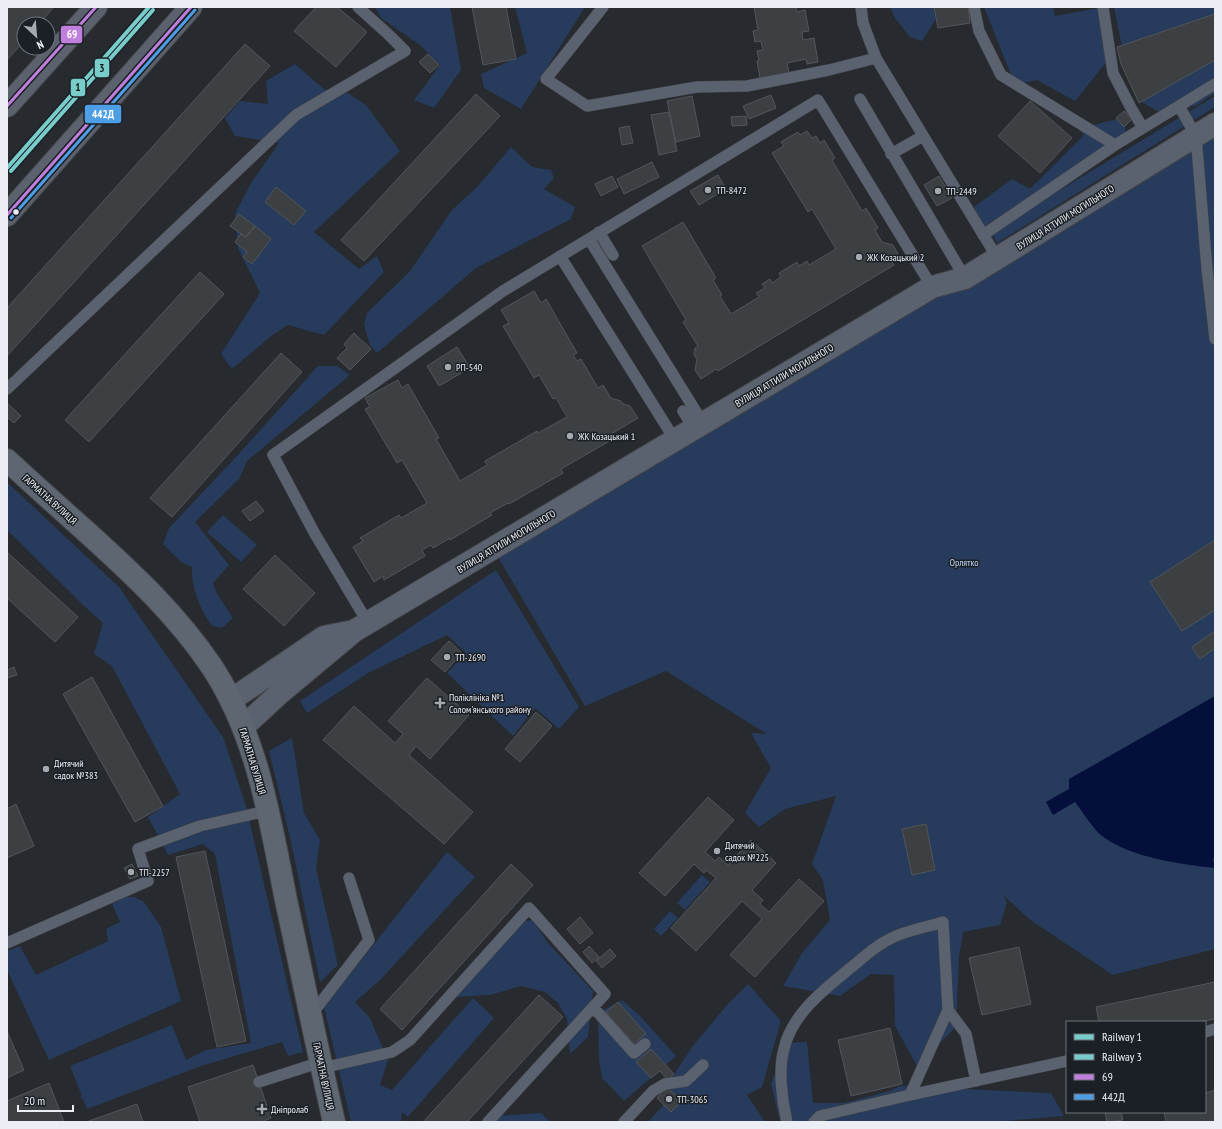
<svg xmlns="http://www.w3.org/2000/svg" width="1222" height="1129" viewBox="0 0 1222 1129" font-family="'PT Sans Narrow',sans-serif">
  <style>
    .green { fill: #273b5c }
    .water { fill: #04103b }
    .building { fill: #3d4043; stroke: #525559 }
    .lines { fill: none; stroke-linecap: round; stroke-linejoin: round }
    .lane-casing { stroke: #434549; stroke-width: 12 }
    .street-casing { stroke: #434549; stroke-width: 24 }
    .secondary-casing { stroke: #434549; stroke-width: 24 }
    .primary-casing { stroke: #434549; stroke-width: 24 }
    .lane { stroke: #5b626f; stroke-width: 11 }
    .street { stroke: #5b626f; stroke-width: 22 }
    .secondary { stroke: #5d6671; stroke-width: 22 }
    .primary { stroke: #5c626d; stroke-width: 22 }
    .bus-1-casing { stroke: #1b2027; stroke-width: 6 }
    .bus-2-casing { stroke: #1b2027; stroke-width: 6 }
    .bus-1 { stroke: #c07fdc; stroke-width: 3 }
    .bus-2 { stroke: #4d9ee5; stroke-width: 3 }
    .rail-1-casing { stroke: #1b2027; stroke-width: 7 }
    .rail-2-casing { stroke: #1b2027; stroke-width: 7 }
    .rail-1 { stroke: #78ccc9; stroke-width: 4 }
    .rail-2 { stroke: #78ccc9; stroke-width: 4 }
    .poi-dot { fill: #a6a9af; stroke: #1b2027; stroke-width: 1.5 }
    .bus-dot { fill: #ebeef4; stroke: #1b2027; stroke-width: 1.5 }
    .labels { text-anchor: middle; stroke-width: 3; stroke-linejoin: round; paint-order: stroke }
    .poi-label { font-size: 10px; fill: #ebeef4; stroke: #1b2027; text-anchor: start }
    .street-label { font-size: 10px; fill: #ebeef4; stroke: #1b2027 }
    .park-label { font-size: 10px; fill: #bed3f3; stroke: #1b2027 }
    .line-badge { stroke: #1b2027; stroke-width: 1.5 }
    .badge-label { font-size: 11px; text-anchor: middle; font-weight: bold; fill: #fff }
    .pale-badge-label { font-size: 11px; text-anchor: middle; font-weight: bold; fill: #111 }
  </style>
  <rect width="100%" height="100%" fill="#272a2e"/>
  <path class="green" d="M 375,7 L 450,7 L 461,70 L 434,108 L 414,100 L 440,65 L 420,45 L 381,18 Z
    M 515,7 L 585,7 L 521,109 L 484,88 L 481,74 L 527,53 Z
    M 890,7 L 933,7 L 936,19 L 922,41 L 910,37 L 895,18 Z
    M 984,7 L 1053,7 L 1055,16 L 1099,8 L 1113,54 L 1075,101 L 1037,80 L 1015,85 Z
    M 1114,7 L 1215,7 L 1215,93 L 1197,105 L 1165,115 L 1143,103 L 1126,67 Z
    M 295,64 L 325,90 L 340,88 L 366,105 L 400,151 L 314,232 L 359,269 L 377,256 L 384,272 L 324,335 L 288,325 L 271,336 L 232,369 L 221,354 L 260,293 L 238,248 L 235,214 L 251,183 L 279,143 L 235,136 L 225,118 L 240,101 L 268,104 L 266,81 Z
    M 1215,96 L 1215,107 L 997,243 L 991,232 Z
    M 1121,118 L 1125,128 L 1126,136 L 986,229 L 978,228 L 974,207 L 1012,179 L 1030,189 L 1084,135 L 1078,129 Z
    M 1215,127 L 1215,949 L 1113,975 L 1029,919 L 1003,895 L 1007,902 L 1000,925 L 963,932 L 959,957 L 956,1027 L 917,1066 L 895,1026 L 894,975 L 871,974 L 840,996 L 783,986 L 802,953 L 830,920 L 823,880 L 812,864 L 836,796 L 785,809 L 759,827 L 745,813 L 771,768 L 751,733 L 767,734 L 666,671 L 585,706 L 494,550 Z
    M 511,147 L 532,167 L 551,170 L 554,178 L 544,189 L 575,207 L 571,219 L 476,268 L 377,353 L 370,345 L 364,325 L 367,313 L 410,271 L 452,210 L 477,187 Z
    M 318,366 L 337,366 L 350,375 L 247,461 L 239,479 L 195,522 L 229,565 L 213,583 L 217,594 L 233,618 L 222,628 L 212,626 C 200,609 191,588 192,567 L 181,562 L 163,544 L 169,528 L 236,457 Z
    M 7,482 L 119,587 L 223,737 L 246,806 L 303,1052 L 288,1056 L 282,1042 L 201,1066 L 87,1109 L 83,1099 L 80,1097 L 82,1096 L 70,1066 L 172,1025 L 186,1060 L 206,1050 L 251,1043 L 215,854 L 203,844 L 168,855 L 148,817 L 180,794 L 112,666 L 94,654 L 103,623 L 84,606 L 7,530 Z
    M 223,515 L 257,545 L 241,562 L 207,532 Z
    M 496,570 L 579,707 L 559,729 L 535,708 L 513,736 L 447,673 L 466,653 L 447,635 L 368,673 L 307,713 L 300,701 Z
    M 292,738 L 304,813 L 320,840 L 316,868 L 338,965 L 320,982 L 291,842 L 269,751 Z
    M 447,852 L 475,877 L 380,980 L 355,1002 L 370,1018 L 388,1060 L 380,1085 L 392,1090 L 473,998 L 494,1018 L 408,1117 L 402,1112 L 401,1122 L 351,1122 L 324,1007 Z
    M 702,875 L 710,882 L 685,910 L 677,903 Z
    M 126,897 L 134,897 L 144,902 L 161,927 L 181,1001 L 49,1060 L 7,970 L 7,951 L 20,946 L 36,975 L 108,941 L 106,929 L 120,922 L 112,904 Z
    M 670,911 L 678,918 L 661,936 L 654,929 Z
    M 533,920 L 548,943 L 593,991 L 588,1037 L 570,1054 L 567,1019 L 558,1003 L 545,992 L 521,986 L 490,995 L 456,997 L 525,921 Z
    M 748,984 L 781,1021 L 762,1087 L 747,1095 L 765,1122 L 648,1122 L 665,1103 L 664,1090 L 692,1047 L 727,1005 Z
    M 622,1000 L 641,1017 L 676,1056 L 624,1101 L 602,1078 L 599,1060 L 598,1013 Z
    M 807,1042 L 813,1103 L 844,1103 L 890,1091 L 900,1086 L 1051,1093 L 1064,1116 L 994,1122 L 780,1122 L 771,1083 L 787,1043 Z
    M 541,1113 L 550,1122 L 492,1122 L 497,1116 Z"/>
  <path class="water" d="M 1215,696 L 1215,858 L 1213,859 L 1215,868 C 1180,864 1131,858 1102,836 C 1094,830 1082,811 1075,802 L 1053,815 L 1046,802 L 1069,789 L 1069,779 Z"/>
  <path class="building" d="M 7,7 L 54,7 L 39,24 L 24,24 L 24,41 L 7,60 Z
    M 316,7 L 337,7 L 367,32 L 336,67 L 294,31 Z
    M 472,7 L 506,7 L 516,59 L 483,65 Z
    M 754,7 L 796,7 L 797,12 L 805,10 L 809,31 L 802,32 L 803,40 L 814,38 L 818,62 L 807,64 L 806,59 L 787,63 L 789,73 L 760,78 L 757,61 L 759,61 L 757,51 L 763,50 L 761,41 L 755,42 L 753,31 L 758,30 Z
    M 934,7 L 968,7 L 970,23 L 938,28 Z
    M 1215,14 L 1215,60 L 1139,103 L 1121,64 L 1117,47 Z
    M 245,44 L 270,66 L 7,356 L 7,308 Z
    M 428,54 L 439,65 L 430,73 L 419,62 Z
    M 476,94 L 500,116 L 364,261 L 341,240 Z
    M 771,95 L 776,108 L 749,119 L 743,106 Z
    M 692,96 L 700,136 L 676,142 L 667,101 Z
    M 1030,101 L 1072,138 L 1040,173 L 998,136 Z
    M 1124,111 L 1132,119 L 1124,127 L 1116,118 Z
    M 669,112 L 677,151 L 659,155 L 651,115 Z
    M 746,116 L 747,125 L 732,126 L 731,117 Z
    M 629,126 L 633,143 L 622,145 L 619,128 Z
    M 807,131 L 812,138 L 816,136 L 820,143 L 824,140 L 835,158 L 832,160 L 862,211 L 866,208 L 878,228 L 875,230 L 882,242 L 893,245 L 898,254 L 890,259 L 894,265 L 718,371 L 716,369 L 701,379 L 695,370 L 697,359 L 694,355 L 695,348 L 698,346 L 683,322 L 686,320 L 642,246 L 683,222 L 716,278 L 713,280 L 722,295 L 720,296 L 731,314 L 759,297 L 756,293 L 765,288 L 762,284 L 770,279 L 772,283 L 781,277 L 779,273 L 797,262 L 799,266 L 807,261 L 809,265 L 836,249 L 812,209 L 808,212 L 772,153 L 784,146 L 781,142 L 798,132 L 800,135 Z
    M 652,162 L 659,177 L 624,194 L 617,179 Z
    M 718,175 L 726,189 L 699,205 L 690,191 Z
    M 612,176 L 618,187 L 601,196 L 595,184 Z
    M 939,176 L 952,198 L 937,206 L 924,185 Z
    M 276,187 L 306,211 L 294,225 L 265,202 Z
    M 239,214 L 255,226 L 246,237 L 230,226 Z
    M 255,226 L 271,239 L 252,264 L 243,257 L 247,252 L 235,242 L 241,234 L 246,237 Z
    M 200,272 L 224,294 L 89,442 L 65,420 Z
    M 534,291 L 541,303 L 546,299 L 577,353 L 573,355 L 577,361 L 581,359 L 598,388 L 603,385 L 611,398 L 621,401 L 623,404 L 630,406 L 638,418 L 611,434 L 613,439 L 561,469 L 563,473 L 509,504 L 508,503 L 490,513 L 492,515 L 450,540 L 450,538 L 433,548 L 431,545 L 422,550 L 425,556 L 384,580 L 383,576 L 374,582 L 353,547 L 363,541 L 360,538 L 399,515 L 401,518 L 427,503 L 402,460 L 397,463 L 384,441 L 365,409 L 370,407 L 365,398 L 398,380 L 402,388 L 408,384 L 439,438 L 436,439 L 460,481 L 487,465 L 485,461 L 537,431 L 538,433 L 567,417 L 556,398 L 553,399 L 539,375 L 534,378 L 503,326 L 509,323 L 501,310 Z
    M 354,333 L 371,349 L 350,370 L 337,358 L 347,348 L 344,344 Z
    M 457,347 L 470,368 L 439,386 L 427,366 Z
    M 281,353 L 302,372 L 172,517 L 150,498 Z
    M 7,403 L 21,416 L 14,423 L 7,417 Z
    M 256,501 L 264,511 L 250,521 L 242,511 Z
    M 1215,540 L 1215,610 L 1182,631 L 1150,582 Z
    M 7,552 L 78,617 L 55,642 L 7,598 Z
    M 275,555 L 315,593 L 284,626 L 243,589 Z
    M 1215,631 L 1215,648 L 1200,659 L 1192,647 Z
    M 449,641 L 462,653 L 445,672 L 431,660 Z
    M 14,667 L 17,675 L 7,678 L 7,670 Z
    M 92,677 L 163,806 L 135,822 L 63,694 Z
    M 427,678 L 469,715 L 430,759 L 416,746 L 409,755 L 473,812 L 444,844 L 323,740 L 354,706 L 395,743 L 403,734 L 388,721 Z
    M 536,712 L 552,726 L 520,762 L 505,749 Z
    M 708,797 L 734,820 L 705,852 L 715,861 L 719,857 L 728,865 L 751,840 L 776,863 L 752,890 L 763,900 L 760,904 L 769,912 L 799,879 L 824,901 L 755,977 L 730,955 L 762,919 L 742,901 L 696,951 L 671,928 L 716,878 L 706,870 L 704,873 L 694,864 L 665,896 L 639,873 Z
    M 16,804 L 34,846 L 7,858 L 7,809 Z
    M 926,824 L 935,870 L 912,875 L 902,829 Z
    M 205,851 L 246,1041 L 217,1047 L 176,857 Z
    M 132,864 L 138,876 L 130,879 L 124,868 Z
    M 511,864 L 533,885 L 402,1030 L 380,1009 Z
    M 580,917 L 593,933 L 580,944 L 567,929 Z
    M 589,946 L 599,957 L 592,963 L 583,952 Z
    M 1019,947 L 1031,1004 L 982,1015 L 969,958 Z
    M 610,949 L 616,956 L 602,968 L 596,961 Z
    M 1215,982 L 1215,1019 L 1199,1022 L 1099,1022 L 1096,1007 Z
    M 539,995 L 563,1017 L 467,1122 L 423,1122 Z
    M 618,1002 L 646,1034 L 634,1044 L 606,1012 Z
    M 890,1028 L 902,1084 L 851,1096 L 838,1040 Z
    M 7,1031 L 24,1070 L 7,1078 Z
    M 651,1049 L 674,1074 L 668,1080 L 660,1071 L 651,1078 L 636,1062 Z
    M 253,1065 L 271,1118 L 261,1122 L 200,1122 L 188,1087 Z
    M 49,1083 L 64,1122 L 7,1122 L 7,1101 Z
    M 667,1087 L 682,1101 L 671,1112 L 657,1098 Z
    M 1215,1090 L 1215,1122 L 1166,1122 L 1164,1112 L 1205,1112 L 1205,1093 Z
    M 137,1104 L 143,1122 L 86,1122 Z
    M 1105,1112 L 1121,1112 L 1123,1120 L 1107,1122 Z"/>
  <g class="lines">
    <g class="lane-casing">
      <path id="lane" d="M 603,7 L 546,79 L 587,106 L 697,87 L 747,86 L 829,70 L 876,58
        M 861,7 L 863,23 L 876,58 L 998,259
        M 974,7 L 979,31 L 1001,75 L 1115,145
        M 1103,7 L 1113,73 L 1131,108 L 1143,128
        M 860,99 L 965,278
        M 1179,106 L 1196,136 L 1207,269 L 1215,339
        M 891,154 L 923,136
        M 599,232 L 613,255
        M 983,235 L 1115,145 L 1215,84
        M 589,239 L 703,423
        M 560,256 L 675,440
        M 7,389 L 296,115 L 405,51 L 389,35 L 358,7
        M 683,411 L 694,429
        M 368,623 L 315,534 L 273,455 L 503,291 L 818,100 L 932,287
        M 7,943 L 148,881 L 138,849 L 200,826 L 267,811
        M 593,1007 L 634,1053 L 645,1044
        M 948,1010 L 966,1034 L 976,1081
        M 311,1015 L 369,940 L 349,878
        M 1205,1032 L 1215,1029
        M 322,1068 L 392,1052 L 410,1040 L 529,908 L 605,994 L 488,1122
        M 259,1082 L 321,1062
        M 910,1095 L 1067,1061
        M 624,1122 L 653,1091 L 665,1084 L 686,1081 L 703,1065
        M 787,1122 C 782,1101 778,1070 784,1049 C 792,1013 826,988 853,966 C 866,955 879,943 896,936 C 910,930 927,927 943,922 L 948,1010 L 910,1095 L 820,1116 L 814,1122"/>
    </g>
    <g class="street-casing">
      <path id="street" d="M 231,700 L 324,637 L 349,632
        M 243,727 L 281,692 L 354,631 L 932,287 L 965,278 L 1215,124"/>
    </g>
    <g class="secondary-casing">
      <path id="secondary" d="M 7,460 C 34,485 62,510 90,535 C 135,576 177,615 212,667 C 258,737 270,820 286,900 C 302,974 317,1048 334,1122"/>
    </g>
    <g class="primary-casing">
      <path id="primary" d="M 7,106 L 96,7
        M 7,215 L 191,7"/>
    </g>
    <use href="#lane" class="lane"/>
    <use href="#street" class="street"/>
    <use href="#secondary" class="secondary"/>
    <use href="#primary" class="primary"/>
    <g class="bus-1-casing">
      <path id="bus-1" d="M 7,106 L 96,7
        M 7,215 L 191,7"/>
    </g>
    <g class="bus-2-casing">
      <path id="bus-2" d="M 11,218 L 195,10"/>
    </g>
    <use href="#bus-1" class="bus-1"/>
    <use href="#bus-2" class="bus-2"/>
    <g class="rail-1-casing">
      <path id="rail-1" d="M 7,168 L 149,7"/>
    </g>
    <g class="rail-2-casing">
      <path id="rail-2" d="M 11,171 L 153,10"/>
    </g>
    <use href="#rail-1" class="rail-1"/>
    <use href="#rail-2" class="rail-2"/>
  </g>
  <g class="poi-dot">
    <circle cx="708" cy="190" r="4"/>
    <circle cx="938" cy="191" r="4"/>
    <circle cx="859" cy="257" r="4"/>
    <circle cx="448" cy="367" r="4"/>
    <circle cx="570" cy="436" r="4"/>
    <circle cx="447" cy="657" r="4"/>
    <path d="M438 697h4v4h4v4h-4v4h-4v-4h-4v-4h4z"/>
    <circle cx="46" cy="769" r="4"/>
    <circle cx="717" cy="851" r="4"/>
    <circle cx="131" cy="872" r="4"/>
    <circle cx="669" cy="1099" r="4"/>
    <path d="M260 1103h4v4h4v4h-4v4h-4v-4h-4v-4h4z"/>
  </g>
  <circle class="bus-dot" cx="16" cy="212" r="3.5"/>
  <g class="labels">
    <g class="poi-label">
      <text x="716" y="194">ТП-8472</text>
      <text x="946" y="195">ТП-2449</text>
      <text x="867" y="261">ЖК Козацький 2</text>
      <text x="456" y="371">РП-540</text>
      <text x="578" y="440">ЖК Козацький 1</text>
      <text x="455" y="661">ТП-2690</text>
      <text x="449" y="701">Поліклініка №1<tspan x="449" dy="12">Солом'янського району</tspan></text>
      <text x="54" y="767">Дитячий<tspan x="54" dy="12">садок №383</tspan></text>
      <text x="725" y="849">Дитячий<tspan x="725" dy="12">садок №225</tspan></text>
      <text x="139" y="876">ТП-2257</text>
      <text x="677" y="1103">ТП-3065</text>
      <text x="271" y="1113">Дніпролаб</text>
    </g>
    <g class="street-label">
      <text transform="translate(1065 217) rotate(-32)" y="4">ВУЛИЦЯ АТТИЛИ МОГИЛЬНОГО</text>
      <text transform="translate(784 375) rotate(-31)" y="4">ВУЛИЦЯ АТТИЛИ МОГИЛЬНОГО</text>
      <text transform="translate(50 499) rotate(42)" y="4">ГАРМАТНА ВУЛИЦЯ</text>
      <text transform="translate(506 541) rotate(-31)" y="4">ВУЛИЦЯ АТТИЛИ МОГИЛЬНОГО</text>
      <text transform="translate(253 761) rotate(73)" y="4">ГАРМАТНА ВУЛИЦЯ</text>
      <text transform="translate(324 1076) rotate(78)" y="4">ГАРМАТНА ВУЛИЦЯ</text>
    </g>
    <g class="park-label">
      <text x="964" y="566">Орлятко</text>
    </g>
  </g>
  <g class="line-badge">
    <rect x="60" y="25" width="23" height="19" rx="4" fill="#c07fdc"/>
    <rect x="94" y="58" width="16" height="20" rx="4" fill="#78ccc9"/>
    <rect x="70" y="78" width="16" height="19" rx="4" fill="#78ccc9"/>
    <rect x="84" y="104" width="38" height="20" rx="4" fill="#4d9ee5"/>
  </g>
  <g class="badge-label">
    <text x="72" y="38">69</text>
    <text x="103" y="118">442Д</text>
  </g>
  <g class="pale-badge-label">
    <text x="102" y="72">3</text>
    <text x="78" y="91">1</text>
  </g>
  <rect width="1222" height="1129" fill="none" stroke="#ebeef4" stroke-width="16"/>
  <rect x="1066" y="1021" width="140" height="92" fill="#1b2027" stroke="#6e7279"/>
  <rect x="1074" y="1034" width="20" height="6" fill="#78ccc9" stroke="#6e7279"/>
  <text x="1102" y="1041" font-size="12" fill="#ebeef4">Railway 1</text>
  <rect x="1074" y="1054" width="20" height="6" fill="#78ccc9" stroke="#6e7279"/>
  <text x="1102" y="1061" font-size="12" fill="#ebeef4">Railway 3</text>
  <rect x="1074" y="1074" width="20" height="6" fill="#c07fdc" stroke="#6e7279"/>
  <text x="1102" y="1081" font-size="12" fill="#ebeef4">69</text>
  <rect x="1074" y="1094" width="20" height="6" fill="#4d9ee5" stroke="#6e7279"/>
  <text x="1102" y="1101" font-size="12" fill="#ebeef4">442Д</text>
  <g transform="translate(36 36) rotate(154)"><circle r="19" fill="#1b2027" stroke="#6e7279"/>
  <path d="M0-3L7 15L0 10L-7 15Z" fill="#a6a9af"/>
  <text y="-6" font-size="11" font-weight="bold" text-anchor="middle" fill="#ebeef4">N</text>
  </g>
  <path d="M18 1105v6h55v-6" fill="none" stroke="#ebeef4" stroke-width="2"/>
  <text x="24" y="1105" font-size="12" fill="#ebeef4" stroke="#1b2027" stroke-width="3" paint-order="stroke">20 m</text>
</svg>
